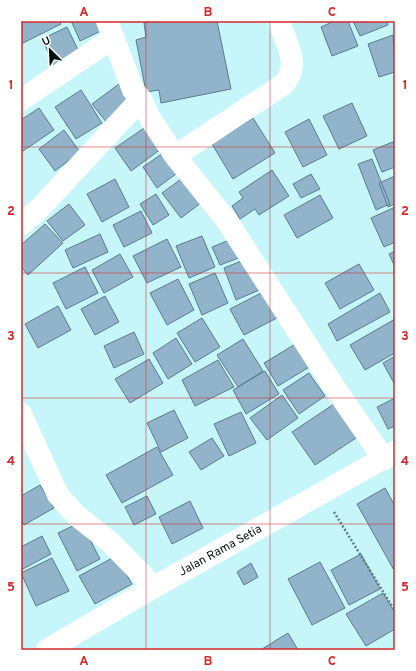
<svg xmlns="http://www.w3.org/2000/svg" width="416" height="671" viewBox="0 0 416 671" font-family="Overpass,sans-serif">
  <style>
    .building { fill: #91b4ca; stroke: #5a7b90 }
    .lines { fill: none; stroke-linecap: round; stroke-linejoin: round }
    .path { stroke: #607e81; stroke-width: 2.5; stroke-dasharray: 2 2; stroke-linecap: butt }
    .minor { stroke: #fff; stroke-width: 22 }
    .tertiary { stroke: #fff; stroke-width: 22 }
    .grid { fill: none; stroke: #d62828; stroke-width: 1; stroke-opacity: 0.55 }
    .labels { text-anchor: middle; stroke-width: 3.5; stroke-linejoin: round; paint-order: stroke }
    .street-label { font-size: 12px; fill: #021113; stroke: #fff }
    .neatline { fill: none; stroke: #d62828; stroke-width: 1.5 }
    .grid-label { font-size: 13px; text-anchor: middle; font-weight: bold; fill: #d62828 }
  </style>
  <rect width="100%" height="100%" fill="#c6f6fa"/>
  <path class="building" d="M 21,21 L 60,21 L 61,24 L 21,44 Z
    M 76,21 L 106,21 L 109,27 L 80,41 L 72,23 Z
    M 154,21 L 217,21 L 231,89 L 161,103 L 159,90 L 146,92 L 136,40 L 146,37 L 144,23 Z
    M 335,21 L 348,21 L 358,46 L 332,56 L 321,27 Z
    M 353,21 L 387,21 L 388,25 L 360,36 Z
    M 67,27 L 80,54 L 54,65 L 42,39 Z
    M 393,35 L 395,72 L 379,77 L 368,44 Z
    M 119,84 L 134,103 L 107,123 L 92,104 Z
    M 81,90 L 102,123 L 76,139 L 55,107 Z
    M 352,103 L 367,136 L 339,149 L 323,116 Z
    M 39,108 L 54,130 L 23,151 L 21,148 L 21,120 Z
    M 253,118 L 275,153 L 233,179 L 212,144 Z
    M 309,119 L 327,155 L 303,167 L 285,132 Z
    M 150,124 L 165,146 L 131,171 L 115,148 Z
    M 64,130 L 80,152 L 55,171 L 39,149 Z
    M 395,141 L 395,167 L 382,172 L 373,150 Z
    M 170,148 L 184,168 L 157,188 L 143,167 Z
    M 372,159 L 390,204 L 376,210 L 358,164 Z
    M 272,170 L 289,196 L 259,215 L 255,209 L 240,219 L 232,206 L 243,198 L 239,192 Z
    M 188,174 L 206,199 L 181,218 L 162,193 Z
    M 311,174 L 320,189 L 301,198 L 293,184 Z
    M 395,176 L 395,204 L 388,207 L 379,183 Z
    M 115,179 L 129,207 L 102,222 L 87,194 Z
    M 156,194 L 169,215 L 153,225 L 140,204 Z
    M 320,195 L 333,218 L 297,238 L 284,215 Z
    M 69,204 L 85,225 L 63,241 L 47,221 Z
    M 395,207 L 395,242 L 384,247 L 371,218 Z
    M 141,211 L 152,233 L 124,247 L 113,225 Z
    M 45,224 L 63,243 L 28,275 L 21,267 L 21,245 Z
    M 100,234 L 108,252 L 73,268 L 65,250 Z
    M 242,235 L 249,254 L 220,265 L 212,247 Z
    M 202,236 L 215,267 L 189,278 L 176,246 Z
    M 167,239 L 181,267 L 147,283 L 133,256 Z
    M 395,251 L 395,267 L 389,254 Z
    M 120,254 L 133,277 L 104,293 L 92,270 Z
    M 251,257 L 264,288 L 236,300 L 224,268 Z
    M 359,264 L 374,290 L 340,309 L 325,283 Z
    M 85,267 L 98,293 L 66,309 L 53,283 Z
    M 215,273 L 228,303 L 202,315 L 189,284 Z
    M 178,279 L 194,310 L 167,325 L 150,293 Z
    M 263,292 L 277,318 L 244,335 L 230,309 Z
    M 380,293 L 390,312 L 337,341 L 328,324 Z
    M 105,296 L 119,322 L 95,335 L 81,309 Z
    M 58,306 L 71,330 L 38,348 L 25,324 Z
    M 202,318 L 220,347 L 195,362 L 177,333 Z
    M 395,319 L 395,353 L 365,370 L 350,345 Z
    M 134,332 L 144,354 L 114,368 L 104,346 Z
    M 176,338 L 192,364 L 168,379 L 153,353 Z
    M 243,339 L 263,371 L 238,387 L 217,355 Z
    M 302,340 L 316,363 L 278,386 L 264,363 Z
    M 395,356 L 395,385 L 383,363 Z
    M 149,359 L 163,383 L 130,403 L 115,379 Z
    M 218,360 L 234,387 L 195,406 L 182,380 Z
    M 265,371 L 279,394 L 246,414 L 233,390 Z
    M 309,373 L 325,396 L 299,414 L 283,390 Z
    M 282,395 L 298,418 L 267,440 L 250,418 Z
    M 395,398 L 395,426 L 388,429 L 377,407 Z
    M 337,402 L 359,436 L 315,465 L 292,432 Z
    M 174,410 L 188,438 L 161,452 L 147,423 Z
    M 241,412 L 256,443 L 229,456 L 214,424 Z
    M 212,438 L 224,456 L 201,470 L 189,452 Z
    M 157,447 L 173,475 L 122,503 L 106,475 Z
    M 40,485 L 54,508 L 24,525 L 21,519 L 21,496 Z
    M 385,488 L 395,506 L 395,572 L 357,504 Z
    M 147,496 L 156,514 L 134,525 L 125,507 Z
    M 190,501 L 203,528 L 172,544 L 159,517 Z
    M 81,522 L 100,559 L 77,571 L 58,533 Z
    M 42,536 L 51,554 L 21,570 L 21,547 Z
    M 361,554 L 380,589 L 349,605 L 331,570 Z
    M 116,556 L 132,584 L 95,604 L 79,576 Z
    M 52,558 L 69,591 L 36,606 L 21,573 Z
    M 320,562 L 345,608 L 312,625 L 288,579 Z
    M 251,563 L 258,577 L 244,585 L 237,572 Z
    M 383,593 L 395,613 L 395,629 L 366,646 L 346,614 Z
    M 288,633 L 298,650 L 263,650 L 262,649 Z"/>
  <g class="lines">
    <path class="path" d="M 334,512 L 395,611"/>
    <path class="minor" d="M 107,21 L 133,90 L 141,99 L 151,120 L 175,156 L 227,221 L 332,384 L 384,459
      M 21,100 L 113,38
      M 175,156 L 284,84 C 300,65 288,46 280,25
      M 21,225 L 41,207 L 141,99
      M 21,414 L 58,495 L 76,515 L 111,543 L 154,587"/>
    <path class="tertiary" d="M 47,650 L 154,587 L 395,452"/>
  </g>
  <path class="grid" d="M 146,21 L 146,650M 270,21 L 270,650M 21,147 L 395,147M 21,273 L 395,273M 21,398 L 395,398M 21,524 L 395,524"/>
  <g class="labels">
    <g class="street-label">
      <text transform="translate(220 550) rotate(-29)" y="4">Jalan Rama Setia</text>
    </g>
  </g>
  <rect width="416" height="671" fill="none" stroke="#ffffff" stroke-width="44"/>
  <g transform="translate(50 50) rotate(336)" stroke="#ffffff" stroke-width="3" paint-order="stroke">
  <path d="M0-3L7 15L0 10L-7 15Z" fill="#021113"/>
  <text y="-6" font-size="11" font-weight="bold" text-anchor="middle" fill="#021113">U</text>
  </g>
  <rect x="22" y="22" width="372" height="627" class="neatline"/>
  <g class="grid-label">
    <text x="84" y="16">A</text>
    <text x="208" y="16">B</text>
    <text x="332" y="16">C</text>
    <text x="11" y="89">1</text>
    <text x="405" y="89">1</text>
    <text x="11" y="215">2</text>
    <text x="405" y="215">2</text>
    <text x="11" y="340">3</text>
    <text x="405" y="340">3</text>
    <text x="11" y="465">4</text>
    <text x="405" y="465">4</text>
    <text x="11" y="591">5</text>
    <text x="405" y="591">5</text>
    <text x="84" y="665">A</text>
    <text x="208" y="665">B</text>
    <text x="332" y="665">C</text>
  </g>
</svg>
